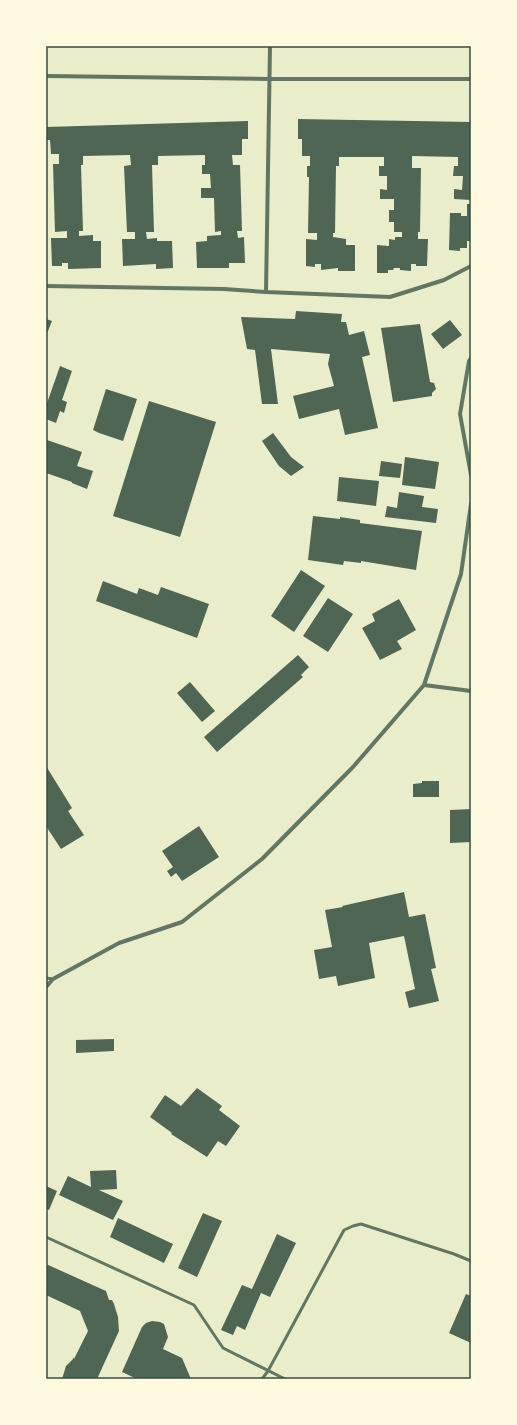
<svg xmlns="http://www.w3.org/2000/svg" width="517" height="1425" viewBox="0 0 517 1425" font-family="Poppins,sans-serif">
  <style>
    .building { fill: #4f6655 }
    .lines { fill: none; stroke-linecap: round; stroke-linejoin: round }
    .service { stroke: #617663; stroke-width: 3 }
    .minor { stroke: #617663; stroke-width: 4 }
    .neatline { fill: none; stroke: #344e41; stroke-width: 1.5 }
  </style>
  <rect width="100%" height="100%" fill="#e9edc9"/>
  <path class="building" d="M 298,119 L 471,122 L 471,200 L 454,199 L 454,189 L 462,190 L 463,176 L 453,176 L 454,166 L 458,166 L 458,157 L 412,156 L 412,168 L 421,168 L 420,232 L 418,232 L 418,239 L 428,239 L 427,266 L 416,266 L 416,264 L 411,264 L 411,271 L 400,270 L 400,268 L 394,268 L 393,270 L 388,270 L 388,273 L 377,273 L 377,245 L 389,246 L 389,239 L 395,240 L 395,237 L 402,237 L 402,232 L 394,232 L 394,222 L 389,222 L 389,210 L 394,210 L 394,199 L 380,199 L 380,189 L 387,190 L 387,176 L 379,176 L 379,166 L 384,166 L 384,157 L 339,157 L 339,166 L 336,166 L 335,233 L 333,233 L 333,237 L 346,239 L 346,245 L 355,245 L 355,271 L 338,271 L 338,268 L 321,270 L 321,264 L 315,264 L 315,267 L 306,266 L 306,239 L 317,240 L 317,233 L 308,233 L 309,177 L 307,177 L 307,166 L 310,166 L 310,156 L 302,156 L 302,139 L 298,139 Z
    M 248,121 L 248,139 L 242,139 L 242,155 L 232,155 L 233,165 L 240,165 L 242,231 L 237,231 L 238,238 L 244,237 L 245,263 L 229,263 L 229,268 L 197,268 L 196,242 L 207,241 L 207,236 L 221,235 L 221,231 L 215,232 L 214,198 L 201,198 L 201,188 L 211,188 L 210,174 L 202,174 L 202,165 L 205,165 L 205,155 L 158,156 L 158,165 L 152,165 L 154,232 L 146,232 L 147,239 L 157,238 L 157,241 L 172,241 L 173,268 L 156,269 L 156,264 L 123,266 L 122,239 L 135,239 L 135,232 L 127,232 L 124,166 L 131,165 L 130,155 L 83,156 L 83,165 L 81,165 L 83,231 L 79,231 L 79,236 L 93,235 L 93,241 L 101,241 L 101,268 L 68,269 L 68,263 L 62,263 L 62,266 L 52,266 L 51,238 L 67,238 L 67,231 L 55,232 L 53,164 L 59,164 L 59,154 L 51,154 L 50,140 L 46,140 L 46,127 Z
    M 467,204 L 471,204 L 471,241 L 467,241 L 467,248 L 460,248 L 460,251 L 449,250 L 450,213 L 461,213 L 461,216 L 467,216 Z
    M 296,311 L 342,314 L 341,322 L 346,322 L 349,335 L 364,331 L 370,355 L 362,357 L 378,428 L 345,435 L 339,409 L 299,419 L 293,396 L 334,386 L 328,364 L 330,354 L 271,349 L 278,404 L 262,404 L 255,350 L 247,349 L 241,317 L 295,319 Z
    M 46,319 L 52,321 L 46,336 Z
    M 450,320 L 462,335 L 443,349 L 431,334 Z
    M 420,324 L 430,382 L 434,383 L 436,389 L 432,393 L 432,396 L 393,402 L 381,328 Z
    M 60,366 L 72,371 L 62,400 L 67,402 L 64,413 L 60,411 L 56,423 L 46,419 L 46,406 Z
    M 106,389 L 137,399 L 123,441 L 99,433 L 93,430 Z
    M 149,401 L 216,422 L 180,537 L 113,516 Z
    M 273,433 L 291,457 L 304,467 L 291,476 L 279,466 L 262,441 Z
    M 47,440 L 82,452 L 77,466 L 93,471 L 87,489 L 72,483 L 72,482 L 46,473 Z
    M 405,457 L 439,462 L 435,489 L 402,485 Z
    M 381,461 L 402,464 L 400,478 L 379,476 Z
    M 339,477 L 379,481 L 376,506 L 337,501 Z
    M 399,492 L 424,496 L 422,507 L 438,509 L 436,523 L 385,517 L 387,506 L 397,508 Z
    M 313,516 L 340,519 L 340,517 L 360,520 L 360,523 L 422,531 L 416,570 L 361,561 L 361,563 L 344,561 L 343,565 L 308,560 Z
    M 301,570 L 325,586 L 294,632 L 271,616 Z
    M 103,581 L 137,594 L 139,588 L 158,595 L 161,587 L 209,604 L 197,638 L 96,601 Z
    M 328,598 L 353,614 L 328,652 L 303,636 Z
    M 399,599 L 416,630 L 397,641 L 402,649 L 380,660 L 362,628 L 375,621 L 372,614 Z
    M 298,655 L 309,667 L 301,675 L 303,677 L 217,752 L 204,737 Z
    M 190,682 L 215,711 L 202,722 L 177,693 Z
    M 46,766 L 72,808 L 68,811 L 84,835 L 61,849 L 46,826 Z
    M 422,781 L 439,781 L 439,797 L 413,797 L 413,784 L 422,783 Z
    M 471,809 L 471,842 L 450,843 L 450,810 Z
    M 199,826 L 219,857 L 182,881 L 176,873 L 171,877 L 167,871 L 173,867 L 162,851 Z
    M 404,892 L 409,917 L 425,914 L 436,968 L 431,969 L 439,1001 L 409,1008 L 405,992 L 415,989 L 404,936 L 369,943 L 375,978 L 338,986 L 336,976 L 319,979 L 314,950 L 332,947 L 325,910 L 343,907 L 342,906 Z
    M 114,1039 L 114,1051 L 76,1053 L 76,1040 Z
    M 197,1088 L 222,1106 L 219,1110 L 240,1126 L 226,1146 L 218,1141 L 207,1157 L 171,1134 L 172,1133 L 150,1117 L 165,1095 L 181,1106 Z
    M 116,1170 L 117,1189 L 99,1190 L 123,1201 L 113,1220 L 59,1195 L 68,1176 L 91,1187 L 90,1171 Z
    M 46,1186 L 57,1191 L 49,1210 L 46,1208 Z
    M 203,1213 L 222,1221 L 197,1277 L 178,1268 Z
    M 118,1218 L 173,1244 L 164,1263 L 110,1237 Z
    M 277,1234 L 296,1243 L 270,1297 L 261,1293 L 245,1330 L 237,1326 L 233,1335 L 221,1330 L 242,1285 L 252,1289 Z
    M 46,1264 L 106,1291 L 109,1300 L 112,1300 L 114,1304 L 118,1317 L 119,1331 L 97,1379 L 62,1379 L 66,1366 L 73,1359 L 74,1357 L 74,1359 L 88,1331 L 80,1311 L 46,1295 Z
    M 466,1294 L 471,1296 L 471,1343 L 449,1333 Z
    M 152,1321 L 160,1322 L 164,1324 L 168,1337 L 163,1349 L 182,1358 L 191,1379 L 137,1379 L 122,1372 L 142,1327 L 146,1323 Z"/>
  <g class="lines">
    <path class="service" d="M 46,978 L 53,979
      M 46,1237 L 194,1305 L 223,1348 L 285,1379
      M 262,1379 L 268,1371 L 344,1230 L 353,1226 L 361,1224 L 454,1254 L 471,1261"/>
    <path class="minor" d="M 46,76 L 270,79 L 471,79
      M 46,286 L 224,289 L 266,292 L 390,297 L 444,280 L 471,266
      M 266,292 L 270,46
      M 471,358 L 469,361 L 460,414 L 471,475
      M 424,685 L 471,691
      M 46,987 L 53,979 L 119,943 L 182,922 L 262,859 L 353,767 L 424,685 L 461,574 L 471,504"/>
  </g>
  <rect width="517" height="1425" fill="none" stroke="#fefae0" stroke-width="94"/>
  <rect x="47" y="47" width="423" height="1331" class="neatline"/>
</svg>
